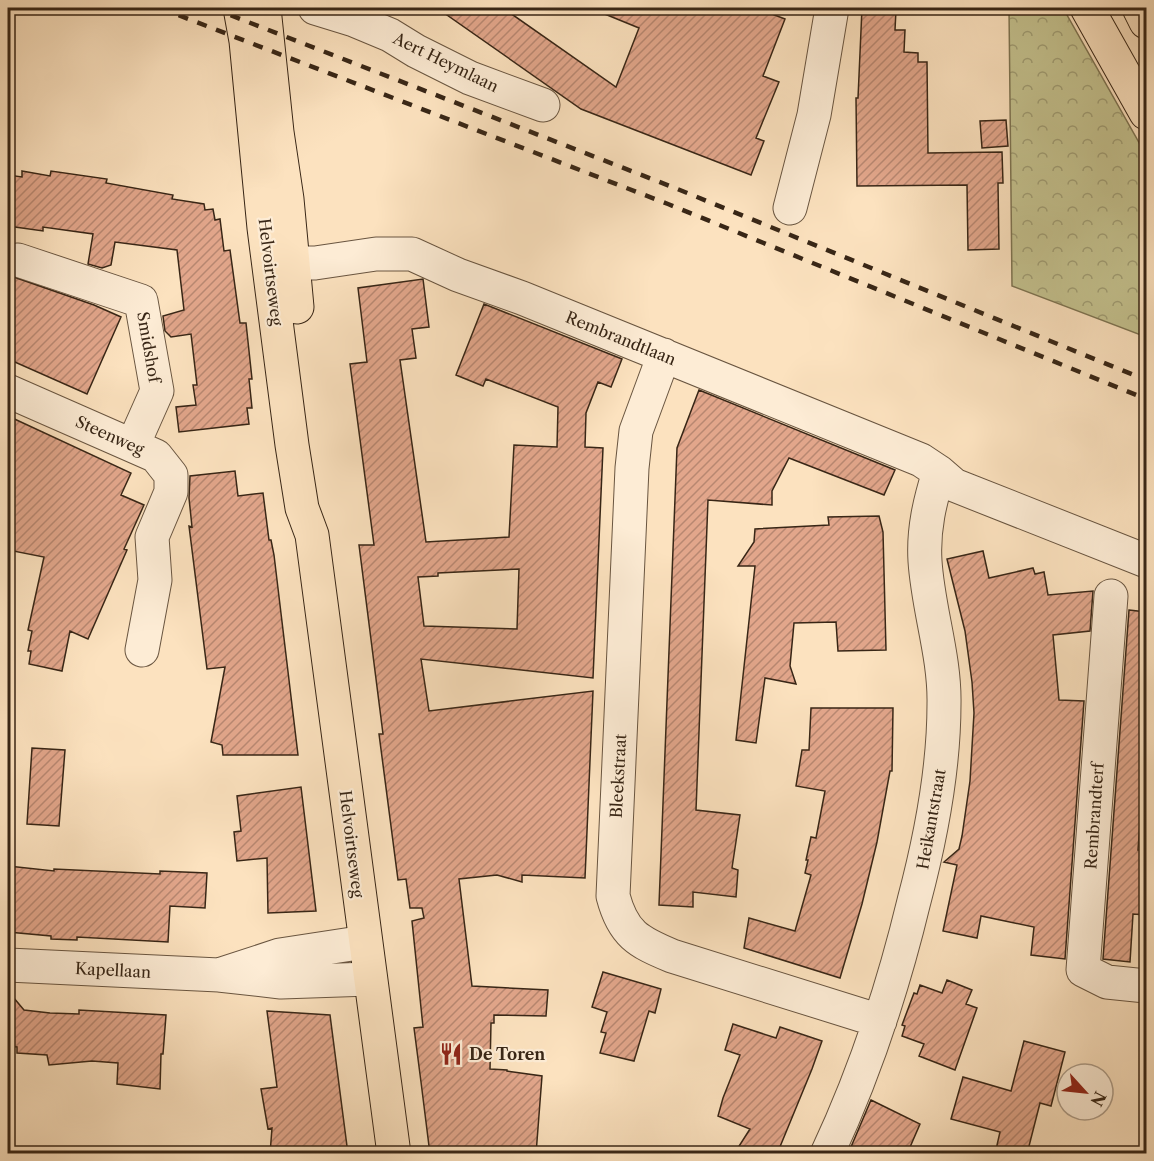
<svg xmlns="http://www.w3.org/2000/svg" width="1154" height="1161" viewBox="0 0 1154 1161" font-family="'Libre Caslon Text',serif">
  <style>
    .forest { fill: url(#forest-crowns); stroke: #7e7452; stroke-width: 1.5 }
    .building { fill: url(#building-hatch); stroke: #382616; stroke-width: 1.5; fill-rule: evenodd }
    .lines { fill: none; stroke-linecap: round; stroke-linejoin: round }
    .minor-casing { stroke: #695540; stroke-width: 35 }
    .major-casing { stroke: #382616; stroke-width: 35 }
    .highway-casing { stroke: #382616; stroke-width: 35 }
    .minor { stroke: #fdecd5; stroke-width: 33 }
    .major { stroke: #fce2bf; stroke-width: 33 }
    .highway { stroke: #fce2bf; stroke-width: 33 }
    .rail { stroke: #382616; stroke-width: 4.5; stroke-dasharray: 10 10; stroke-linecap: butt }
    .labels { text-anchor: middle; stroke-width: 4.5; stroke-linejoin: round; paint-order: stroke }
    .street-label { font-size: 16px; fill: #382616; stroke: #fdecd5 }
    .poi-label { font-size: 16px; font-weight: bold; fill: #382616; stroke: #fdecd5; text-anchor: start }
  </style>
  <defs>
    <pattern id="forest-crowns" width="20" height="18" patternUnits="userSpaceOnUse" patternTransform="scale(1.5)"><rect width="20" height="18" fill="#c4c28f"/><path d="M2 6a3 3 0 1 1 6 0M12 15a3 3 0 1 1 6 0" fill="none" stroke="#a09d74"/></pattern>
    <pattern id="building-hatch" width="6" height="6" patternUnits="userSpaceOnUse" patternTransform="scale(1.5)"><rect width="6" height="6" fill="#e2a68b"/><path d="M-1 1l2-2M0 6l6-6M5 7l2-2" fill="none" stroke="#b88771"/></pattern>
  </defs>
  <rect width="100%" height="100%" fill="#fce2bf"/>
  <filter id="stains"><feTurbulence type="fractalNoise" baseFrequency=".00333" numOctaves="4"/><feColorMatrix values="0 0 0 0 .2 0 0 0 0 .09 0 0 0 0 .02 0 0 0 .5 -.17"/></filter>
  <radialGradient id="worn" r=".72"><stop offset=".6" stop-color="#630" stop-opacity="0"/><stop offset="1" stop-color="#630" stop-opacity=".3"/></radialGradient>
  <path class="forest" d="M 1009,8 L 1063,8 L 1146,155 L 1146,337 L 1012,286 Z"/>
  <path class="building" d="M 437,8 L 503,8 L 616,87 L 639,28 L 590,8 L 756,8 L 785,19 L 763,76 L 779,82 L 756,138 L 764,141 L 751,175 L 581,109 Z
    M 862,8 L 896,10 L 895,30 L 905,30 L 904,52 L 918,53 L 918,62 L 927,62 L 928,153 L 1002,152 L 1003,183 L 998,183 L 999,249 L 968,250 L 967,185 L 857,186 L 856,98 L 858,98 Z
    M 1006,120 L 1008,146 L 982,148 L 980,121 Z
    M 22,171 L 50,176 L 51,171 L 107,179 L 106,183 L 173,195 L 172,199 L 204,204 L 205,210 L 213,209 L 215,220 L 220,219 L 224,251 L 230,250 L 240,323 L 246,323 L 252,379 L 249,379 L 252,408 L 247,408 L 249,424 L 179,432 L 176,407 L 196,405 L 193,385 L 197,385 L 191,334 L 171,337 L 165,331 L 163,316 L 184,310 L 177,250 L 115,242 L 111,265 L 102,268 L 88,264 L 93,234 L 43,227 L 43,231 L 8,226 L 8,175 L 22,177 Z
    M 8,275 L 94,305 L 121,317 L 87,394 L 8,359 Z
    M 423,279 L 429,327 L 412,329 L 416,358 L 400,360 L 426,542 L 509,537 L 514,445 L 557,447 L 558,407 L 486,379 L 483,386 L 456,375 L 484,304 L 622,359 L 611,387 L 598,382 L 586,413 L 585,447 L 603,448 L 593,678 L 421,659 L 429,711 L 593,691 L 585,878 L 522,875 L 522,882 L 497,875 L 459,879 L 472,986 L 548,990 L 546,1016 L 494,1015 L 494,1023 L 491,1023 L 490,1069 L 507,1070 L 507,1071 L 542,1076 L 536,1154 L 430,1154 L 421,1082 L 414,1028 L 423,1027 L 412,921 L 424,918 L 422,908 L 410,908 L 406,879 L 398,880 L 379,734 L 383,734 L 359,545 L 374,545 L 350,364 L 367,362 L 358,288 ZM 519,569 L 517,629 L 424,626 L 418,577 L 438,576 L 438,573 Z
    M 699,390 L 895,470 L 884,495 L 789,458 L 772,491 L 772,505 L 708,500 L 696,810 L 740,815 L 732,868 L 738,870 L 736,897 L 693,892 L 693,907 L 659,905 L 677,448 Z
    M 8,416 L 131,473 L 121,495 L 144,505 L 124,549 L 127,550 L 88,639 L 70,631 L 62,671 L 29,664 L 31,651 L 28,651 L 32,631 L 28,630 L 44,557 L 8,550 Z
    M 235,471 L 238,496 L 263,493 L 269,540 L 271,540 L 274,555 L 298,755 L 223,755 L 222,745 L 211,742 L 225,667 L 207,669 L 189,526 L 192,527 L 189,498 L 190,476 Z
    M 879,516 L 883,532 L 886,650 L 838,651 L 836,622 L 794,623 L 790,666 L 796,684 L 765,678 L 756,743 L 736,740 L 755,566 L 738,566 L 754,542 L 755,529 L 829,525 L 828,517 Z
    M 983,551 L 989,578 L 1033,568 L 1035,574 L 1044,572 L 1048,595 L 1093,591 L 1090,631 L 1053,635 L 1059,700 L 1084,701 L 1065,959 L 1031,955 L 1034,927 L 981,916 L 977,938 L 943,931 L 957,865 L 944,862 L 959,849 L 962,836 L 970,781 L 974,713 L 972,682 L 965,631 L 947,559 Z
    M 1129,610 L 1146,612 L 1146,743 L 1138,850 L 1146,850 L 1146,915 L 1133,914 L 1130,962 L 1103,959 Z
    M 811,708 L 893,708 L 892,771 L 890,771 L 877,842 L 862,904 L 840,978 L 744,948 L 749,918 L 795,931 L 811,875 L 805,873 L 808,860 L 806,860 L 811,837 L 816,838 L 825,791 L 796,786 L 802,750 L 809,750 Z
    M 32,748 L 65,750 L 59,826 L 27,824 Z
    M 301,787 L 316,911 L 268,913 L 267,858 L 237,861 L 234,832 L 241,831 L 237,796 Z
    M 8,866 L 54,871 L 54,869 L 160,874 L 160,871 L 207,873 L 205,908 L 170,906 L 168,942 L 77,937 L 77,940 L 51,939 L 51,936 L 8,932 Z
    M 603,972 L 661,989 L 655,1013 L 649,1011 L 634,1061 L 600,1053 L 606,1033 L 601,1032 L 607,1012 L 592,1007 Z
    M 947,980 L 972,990 L 966,1004 L 977,1008 L 955,1070 L 919,1056 L 924,1044 L 902,1036 L 905,1026 L 902,1025 L 914,993 L 917,994 L 920,985 L 942,993 Z
    M 8,991 L 24,1010 L 50,1013 L 79,1014 L 79,1010 L 166,1015 L 163,1054 L 161,1054 L 160,1089 L 117,1084 L 118,1063 L 92,1061 L 49,1065 L 47,1055 L 17,1053 L 17,1047 L 8,1046 Z
    M 267,1011 L 330,1015 L 348,1154 L 270,1154 L 272,1128 L 268,1129 L 261,1089 L 277,1087 Z
    M 733,1024 L 776,1038 L 780,1027 L 822,1041 L 812,1069 L 777,1154 L 734,1154 L 750,1129 L 718,1116 L 723,1098 L 740,1055 L 725,1050 Z
    M 1024,1041 L 1065,1052 L 1051,1106 L 1040,1103 L 1027,1154 L 995,1154 L 1000,1132 L 951,1119 L 963,1077 L 1011,1091 Z
    M 871,1100 L 920,1124 L 907,1154 L 848,1154 Z"/>
  <g class="lines">
    <g class="minor-casing">
      <path id="minor" d="M 315,8 L 354,20 L 390,35 L 416,51 L 470,78 L 543,105
        M 790,208 L 814,115 L 832,8
        M 18,260 L 141,301 L 157,391 L 133,445
        M 292,263 L 315,263 L 376,254 L 412,254 L 458,275 L 522,298 L 921,460 L 939,472 L 954,485 L 1146,561
        M 664,355 L 636,431 L 632,468 L 613,896 C 623,934 638,942 672,956 L 880,1021
        M 8,391 L 156,456 L 171,475 L 171,492 L 152,537 L 155,580 L 142,650
        M 1111,596 L 1083,970 L 1107,982 L 1146,986
        M 365,942 L 280,955 L 219,975 L 281,982 L 370,979
        M 8,965 L 219,975
        M 827,1154 C 865,1073 893,988 914,901 C 931,837 944,771 944,704 C 945,656 928,609 925,561 C 923,529 930,501 939,472"/>
    </g>
    <g class="major-casing">
      <path id="major" d="M 240,8 L 246,41 L 264,228 L 292,445 L 302,508 L 312,535 L 394,1154
        M 264,8 L 277,132 L 287,199 L 297,307"/>
    </g>
    <g class="highway-casing">
      <path id="highway" d="M 1087,8 L 1146,113
        M 1139,8 L 1146,22"/>
    </g>
    <use href="#minor" class="minor"/>
    <use href="#major" class="major"/>
    <use href="#highway" class="highway"/>
    <path class="rail" d="M 160,8 L 668,204 L 1146,399
      M 212,8 L 675,188 L 1146,380"/>
  </g>
  <defs>
    <g id="restaurant-bare" transform="scale(1.8)"><path d="M-5-6h1v4h1v-4h1v4h1v-4h1v5L-1.5 .5V6h-2V.5L-5-1ZM5-6V6H3V1.5H1.5Q1.5-4 5-6Z" fill="#8f2418" stroke="#fdecd5" stroke-width="2.5" paint-order="stroke"/></g>
  </defs>
  <g fill-rule="evenodd">
    <use href="#restaurant-bare" x="451" y="1054"/>
  </g>
  <g class="labels">
    <g class="street-label">
      <text transform="translate(446 62) rotate(26)" y="6">Aert Heymlaan</text>
      <text transform="translate(271 272) rotate(83)" y="6">Helvoirtseweg</text>
      <text transform="translate(621 338) rotate(22)" y="6">Rembrandtlaan</text>
      <text transform="translate(149 347) rotate(80)" y="6">Smidshof</text>
      <text transform="translate(110 435) rotate(24)" y="6">Steenweg</text>
      <text transform="translate(618 776) rotate(-87)" y="6">Bleekstraat</text>
      <text transform="translate(1094 816) rotate(-86)" y="6">Rembrandterf</text>
      <text transform="translate(931 819) rotate(-80)" y="6">Heikantstraat</text>
      <text transform="translate(352 844) rotate(83)" y="6">Helvoirtseweg</text>
      <text transform="translate(113 970) rotate(3)" y="6">Kapellaan</text>
    </g>
    <g class="poi-label">
      <text x="469" y="1060">De Toren</text>
    </g>
  </g>
  <rect width="1154" height="1161" fill="none" stroke="#fce2bf" stroke-width="30"/>
  <rect x="9" y="9" width="1136" height="1143" fill="none" stroke="#382616" stroke-width="3"/>
  <rect x="15" y="15" width="1124" height="1131" fill="none" stroke="#382616" stroke-width="1.5"/>
  <g transform="translate(1085 1092) rotate(117)"><circle r="28" fill="#fdecd5" stroke="#ae9d89" stroke-width="1.5"/>
  <path d="M0-4.5L10 22L0 15L-10 22Z" fill="#8f2418"/>
  <text y="-9" font-size="16" font-weight="bold" text-anchor="middle" fill="#382616">N</text>
  </g>
  <rect width="100%" height="100%" filter="url(#stains)"/>
  <rect width="100%" height="100%" fill="url(#worn)"/>
</svg>
